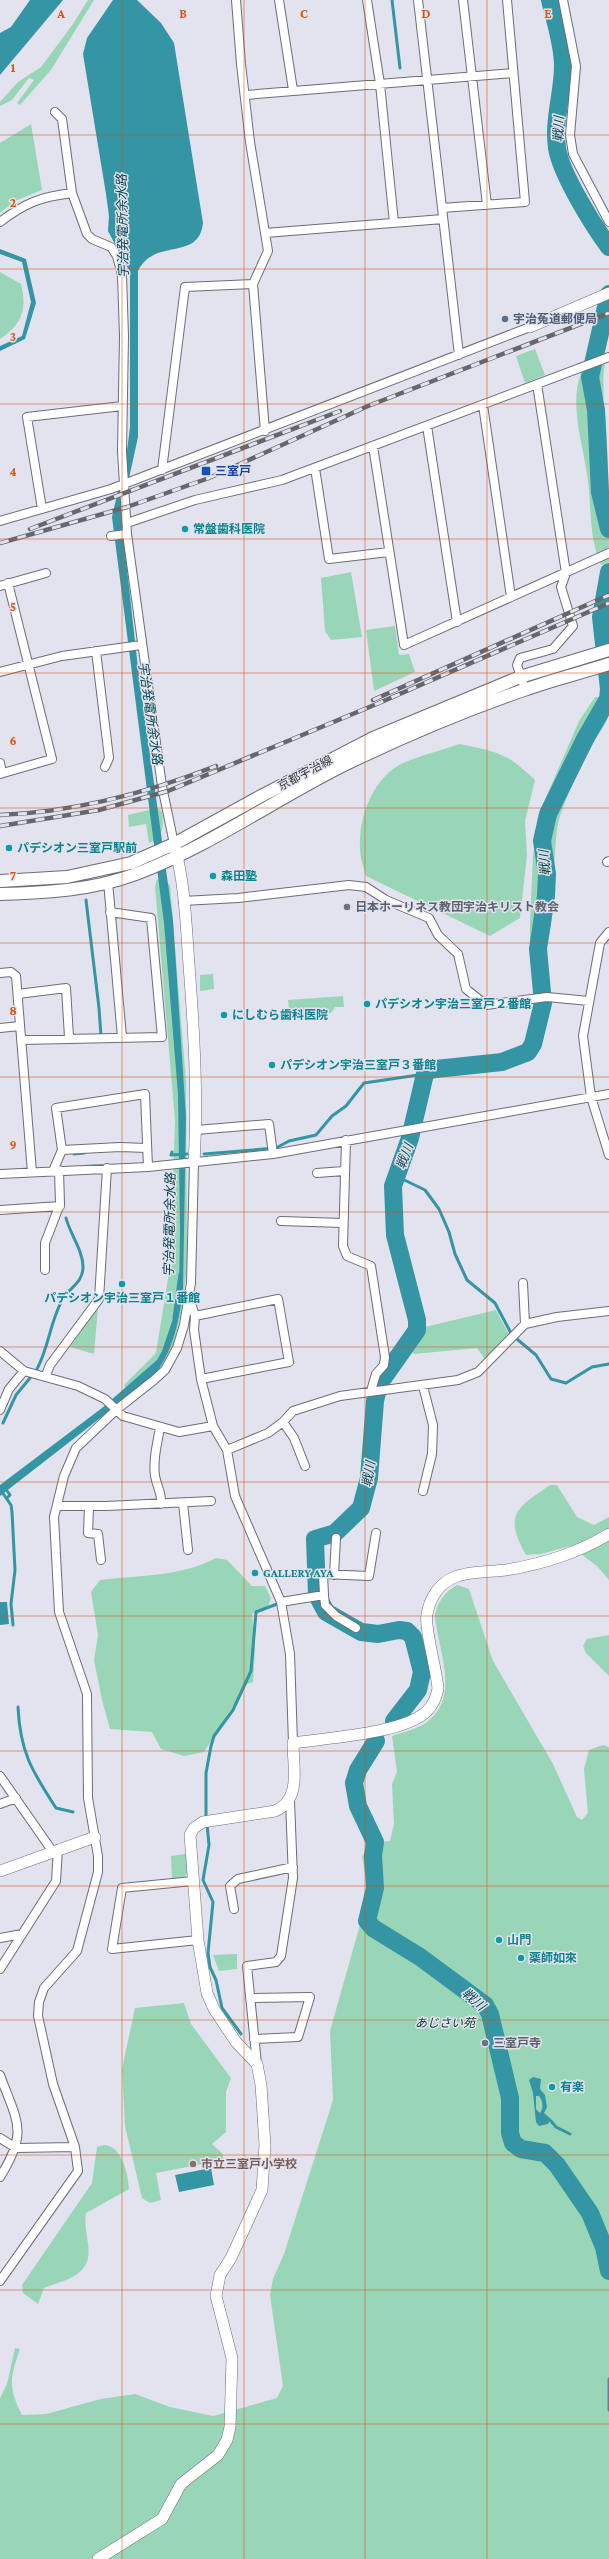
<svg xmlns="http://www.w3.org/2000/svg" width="609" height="2559" viewBox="0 0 609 2559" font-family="'Crimson Pro','Noto Sans JP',serif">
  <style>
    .green { fill: #99d6b8 }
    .water { fill: #3495a4; fill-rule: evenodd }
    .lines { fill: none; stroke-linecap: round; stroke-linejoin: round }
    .stream { stroke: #3495a4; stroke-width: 3 }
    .river { stroke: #3495a4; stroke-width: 18 }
    .street-casing { stroke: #6c6d77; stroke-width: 10 }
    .secondary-casing { stroke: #6c6d77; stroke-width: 12 }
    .primary-casing { stroke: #6c6d77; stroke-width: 14 }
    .street { stroke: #fff; stroke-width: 8 }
    .secondary { stroke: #fff; stroke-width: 11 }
    .primary { stroke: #fff; stroke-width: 12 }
    .rail-casing { stroke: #66676d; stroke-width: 4.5 }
    .rail { stroke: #e2e3ee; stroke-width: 3; stroke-dasharray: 9; stroke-linecap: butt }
    .grid { fill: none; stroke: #d65611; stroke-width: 1; stroke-opacity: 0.55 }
    .service-dot { fill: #5c6f8a; stroke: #e2e3ee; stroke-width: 1.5 }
    .transit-dot { fill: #1a4fb4; stroke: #e2e3ee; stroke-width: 1.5 }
    .culture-dot { fill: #0f9aa8; stroke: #e2e3ee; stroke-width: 1.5 }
    .worship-dot { fill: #6b7280; stroke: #e2e3ee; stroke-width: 1.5 }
    .education-dot { fill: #8d6e63; stroke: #e2e3ee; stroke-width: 1.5 }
    .labels { text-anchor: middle; stroke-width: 3; stroke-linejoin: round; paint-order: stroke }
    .service-label { font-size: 12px; font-weight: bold; fill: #4e5e75; stroke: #e2e3ee; text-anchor: start }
    .transit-label { font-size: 12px; font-weight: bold; fill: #164399; stroke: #e2e3ee; text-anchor: start }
    .culture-label { font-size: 12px; font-weight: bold; fill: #0d838f; stroke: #e2e3ee; text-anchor: start }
    .street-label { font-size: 12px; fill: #38383d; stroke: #e2e3ee }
    .worship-label { font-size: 12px; font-weight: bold; fill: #5b616d; stroke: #e2e3ee; text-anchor: start }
    .park-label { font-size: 12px; font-style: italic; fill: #073423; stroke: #e2e3ee }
    .education-label { font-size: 12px; font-weight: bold; fill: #785e54; stroke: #e2e3ee; text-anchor: start }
    .water-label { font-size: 13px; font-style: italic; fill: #09444c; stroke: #e2e3ee }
    .grid-label { font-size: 13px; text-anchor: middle; font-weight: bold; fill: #d65611; stroke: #e2e3ee; stroke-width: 3; stroke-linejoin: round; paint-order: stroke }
  </style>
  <rect width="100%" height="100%" fill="#e2e3ee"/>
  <path class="green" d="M 88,0 L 94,0 L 51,70 L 20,105 L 17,103 L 34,80 L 29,78 L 12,100 L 0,106 L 0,102 L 18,82 L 41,67 L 73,24 Z
    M 31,124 L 42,190 L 15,201 L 0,213 L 0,143 Z
    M 0,272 L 21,284 C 27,309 23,324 0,339 Z
    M 535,349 L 545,375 L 525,383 L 516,356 Z
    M 606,361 C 601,375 605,389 603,404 C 609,419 609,536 609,562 L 601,565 C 588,536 592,505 587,474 C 582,440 568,401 583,368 Z
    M 351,572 L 362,637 L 331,640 L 325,631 L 321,578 Z
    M 395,626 L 399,655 L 409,654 L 415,672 L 374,691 L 366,630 Z
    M 595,697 L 605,697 C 609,703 609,711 608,717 C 606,725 600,731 596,738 C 583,763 569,789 560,816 C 549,852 561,932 540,958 L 530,946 L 530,923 L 533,855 L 541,809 L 579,721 Z
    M 459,744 C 496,751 507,753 535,780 L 525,821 L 527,855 L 520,918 L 490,936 L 366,876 C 364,868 360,858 360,849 C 358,818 373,777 403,763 C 421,755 440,751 459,744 Z
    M 158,808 L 162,812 C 164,826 164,837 149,843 L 146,824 L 129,827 L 128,815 Z
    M 157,879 L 170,885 L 186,1081 L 187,1264 L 182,1310 L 173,1347 L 160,1365 L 129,1395 L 124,1385 L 156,1353 L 170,1266 L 175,1121 L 155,886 Z
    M 213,974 L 214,989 L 200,991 L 200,975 Z
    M 343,996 L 344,1007 L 335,1007 L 331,1013 L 290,1017 L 288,1000 Z
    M 98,1308 L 94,1354 L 70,1347 Z
    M 496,1310 L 510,1337 L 486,1361 L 477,1348 L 414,1354 L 409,1348 L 421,1328 Z
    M 550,1485 L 557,1485 L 577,1517 L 594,1525 L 609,1517 L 609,1580 L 597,1566 L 570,1546 L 541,1554 L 526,1555 C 503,1514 517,1508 550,1485 Z
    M 216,1558 L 227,1560 L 252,1586 L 265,1586 L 271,1598 L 268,1607 L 252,1614 L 255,1649 L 253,1682 L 247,1684 L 204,1752 L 184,1756 L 161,1749 L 152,1732 L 110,1729 L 102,1700 L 94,1660 L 98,1635 L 91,1592 L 100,1580 C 140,1575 180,1577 216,1558 Z
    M 457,1585 L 469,1589 L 493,1661 L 553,1764 L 577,1817 L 582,1820 L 588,1813 L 584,1769 L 589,1750 L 603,1745 L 609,1747 L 609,2559 L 0,2559 L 0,2398 L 7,2384 L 15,2348 L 20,2349 C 10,2378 8,2387 22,2415 L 46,2414 L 101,2399 L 135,2394 L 170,2407 L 213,2416 L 277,2398 L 283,2386 L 270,2295 L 273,2279 L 284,2254 L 333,2100 L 330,2031 L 369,1893 L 362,1857 L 369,1843 L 390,1841 L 394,1824 L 392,1784 L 397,1772 L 392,1736 C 403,1732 418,1729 427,1722 C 461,1696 438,1652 435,1616 C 437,1602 445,1592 457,1585 Z
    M 609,1635 L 609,1676 L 586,1653 L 583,1646 L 587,1639 Z
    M 186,1854 L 188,1873 L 182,1879 L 172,1880 L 171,1856 Z
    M 237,1954 L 237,1969 L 219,1971 L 213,1955 Z
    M 184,2003 L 191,2024 L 231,2078 L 226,2092 L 226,2132 L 212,2144 L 222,2153 L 224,2160 L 156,2173 L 161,2200 L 150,2203 L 142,2198 L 125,2126 L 122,2069 L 135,2008 Z
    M 104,2145 C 122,2146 128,2173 129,2189 L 86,2213 C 84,2224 87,2234 88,2244 C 93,2276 67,2279 44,2288 L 38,2304 L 23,2293 L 22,2285 L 92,2183 L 97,2147 Z"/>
  <path class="water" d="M 30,0 L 63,0 L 0,75 L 0,33 L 11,27 Z
    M 113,0 L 137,0 L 161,23 L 174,43 L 203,223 C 199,262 154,237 138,271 L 138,437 L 121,515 L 138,668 L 173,920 L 186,1117 L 183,1288 C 180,1318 173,1353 153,1377 L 0,1496 L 0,1485 L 102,1408 L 157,1360 L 162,1351 L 176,1310 L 179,1291 L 180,1231 L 178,1094 L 164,923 L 112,517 L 127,451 L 130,427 L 130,272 L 108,231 L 109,216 L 106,194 L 83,54 L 87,38 Z
    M 0,249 L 26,259 L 36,303 L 25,339 L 0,351 L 0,346 L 22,336 L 31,302 L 22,262 L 0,254 Z
    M 0,1602 L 7,1602 L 9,1624 L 0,1625 Z
    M 533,2077 L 541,2079 L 540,2089 L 545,2095 L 547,2107 L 544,2113 L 551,2119 L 548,2124 L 539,2126 L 536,2122 L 533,2093 L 529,2080 ZM 536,2096 L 539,2096 C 543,2101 544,2108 540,2113 L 536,2109 Z
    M 211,2168 L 214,2185 L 179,2192 L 175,2175 Z"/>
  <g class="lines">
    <path class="stream" d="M 392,0 L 400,68
      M 86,900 L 99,1008 L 101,1036
      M 172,1152 L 171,1155 L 187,1154
      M 74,1154 L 84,1153
      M 204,1154 L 276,1148 L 289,1141 L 316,1135 L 332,1116 L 346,1106 L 364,1083 L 425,1074
      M 396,1176 L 425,1190 L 439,1209 L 449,1232 L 455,1254 L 467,1280 L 495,1303 L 512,1335 L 536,1355 L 551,1379 L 566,1383 L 592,1367 L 609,1364
      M 174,1318 L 180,1274
      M 37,1369 C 49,1347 51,1317 64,1297 C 71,1287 83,1282 83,1267 C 83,1250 70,1234 66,1218
      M 3,1423 L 16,1395 L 30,1378
      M 5,1488 L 10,1495 L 7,1498
      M 0,1489 L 11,1505 L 12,1512 L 15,1570 L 11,1604 L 13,1625
      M 18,1707 C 20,1752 32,1771 56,1808 L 73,1812
      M 206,1818 L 206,1773 L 211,1746 L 214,1736 L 233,1710 L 251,1671 L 256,1612 L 277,1604
      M 207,1824 L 209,1845 L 203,1880 L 213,1902 L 208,1953 L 210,1967 L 216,1980 L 222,2008 L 241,2034
      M 551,2121 L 556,2127 L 570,2134
      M 609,2379 L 609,2410"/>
    <path class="river" d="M 550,0 C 555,21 563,44 563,66 C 563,93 553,120 557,148 C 561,174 593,225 609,247
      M 609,294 L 590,377 L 596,410 L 600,492 L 609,529
      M 394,1721 L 418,1690 L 422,1672 L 413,1637 L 407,1631 L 399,1630 L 378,1634 L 361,1632 L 326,1612 L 317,1595 L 315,1539 L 335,1533 L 361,1508 L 369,1478 L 375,1401 L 379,1384 L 417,1330 L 417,1320 L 395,1235 L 393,1186 L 410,1138 L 425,1074 L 426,1071 L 436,1069 L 502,1062 L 528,1052 L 533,1044 L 543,1003 L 538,949 L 546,896 L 547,874 L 542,841 L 548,814 L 585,739 L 608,699 L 609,689 L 601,617 L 609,572
      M 376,1741 L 358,1770 L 354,1783 L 358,1806 L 375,1842 L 373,1856 L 375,1888 L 367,1921 L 373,1928 L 420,1957 L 485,2005 L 490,2014 L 510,2098 L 510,2133 L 513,2143 L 521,2149 L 545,2153 L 557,2165 L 590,2213 L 604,2247 L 609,2271"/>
    <g class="street-casing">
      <path id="street" d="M 236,0 L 241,64 L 250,142 L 268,251 L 253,284 L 265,431
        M 279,0 L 293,90
        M 367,0 L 380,84 L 394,223
        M 418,0 L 459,355
        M 463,0 L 487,205
        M 563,0 L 576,66 L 570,135 L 573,154 L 609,222
        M 246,95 L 513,73
        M 55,112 L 62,119 L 72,193 L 87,234 L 92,239 L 111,247 L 117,256 L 122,275 L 124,336 L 122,451 L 127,534 L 162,786 L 174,844
        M 442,208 L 525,202 L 507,0
        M 0,222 C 25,203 40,197 72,193
        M 265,233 L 443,219
        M 483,405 L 511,597
        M 427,426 L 457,622
        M 373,446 L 404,645 L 609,553
        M 315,468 L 329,559 L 389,552
        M 162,470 L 185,287 L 253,284
        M 42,509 L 27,417 L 122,406
        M 0,521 L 111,489 L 530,327
        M 127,523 L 195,500 L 282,480 L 609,357
        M 111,536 L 127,534
        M 0,586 L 46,573
        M 96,651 L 109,758 L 105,767
        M 0,672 L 62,656 L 141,645
        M 525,689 L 517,665 L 520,658 L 553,649 L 573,626 L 561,587 L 566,573 L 537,384
        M 0,763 L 2,773
        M 0,774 L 52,759 L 8,583
        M 607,862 L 609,861
        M 108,882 L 122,1037
        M 183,901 L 238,898 L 349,885 L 366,887 L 386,900 L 429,918 L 438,935 L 458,954 L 466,989 L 486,1005 L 547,997 L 589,1001
        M 609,932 L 600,943 L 583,1036 L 591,1097 L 609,1155
        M 0,973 L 11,972 L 16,976 L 32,1172
        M 18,994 L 66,988 L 69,1037
        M 0,1028 L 20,1026
        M 21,1040 L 162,1037 L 151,918 L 110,912
        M 196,1130 L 269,1124 L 273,1154
        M 346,1140 L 343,1246 L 347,1256 L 371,1266 L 385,1357 L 384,1365 L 376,1374 L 371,1391
        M 62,1150 L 120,1147 L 146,1148
        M 53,1171 L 62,1150 L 56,1108 L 145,1094 L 148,1167
        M 317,1173 L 344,1171
        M 0,1174 L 148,1167 L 273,1154 L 609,1094
        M 0,1210 L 60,1206
        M 281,1221 L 343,1223
        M 45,1270 L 45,1243 L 60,1204 L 59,1170
        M 523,1283 L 525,1324
        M 190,1300 L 195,1316 L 194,1330 L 201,1379 L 213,1426 L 227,1450 L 235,1496 L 281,1602 L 290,1654 L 293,1743
        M 195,1316 L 278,1299 L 289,1362 L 201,1379
        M 0,1351 L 24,1371 L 78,1386 L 105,1399 L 123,1416 L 179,1432 L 213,1426
        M 46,1375 L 50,1365 L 99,1299 L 107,1168
        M 0,1410 L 9,1389 L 24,1371
        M 283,1422 L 294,1438 L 305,1466
        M 160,1428 C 157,1444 153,1460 155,1476 C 157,1487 162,1493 161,1504
        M 227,1450 L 268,1433 L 283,1422 L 293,1411 L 340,1396 L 458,1380 L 478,1372 L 525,1324 L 557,1317 L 609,1311
        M 423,1491 L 432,1454 L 433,1425 L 423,1386
        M 183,1503 L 188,1550
        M 57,1506 L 106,1506 L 211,1501
        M 89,1506 L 88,1533 L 98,1534 L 101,1560
        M 334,1575 L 336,1538
        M 324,1595 L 325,1605 L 336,1616 L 356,1628
        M 281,1602 L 324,1595 L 323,1574 L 369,1576 L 376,1533
        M 0,1776 L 53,1852
        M 0,1804 L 16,1798
        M 193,1881 L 122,1888 L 112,1949 L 198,1940
        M 234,1909 L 230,1886 L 238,1879 L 293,1867
        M 0,1938 L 22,1934
        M 0,1969 L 56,1881 L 58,1849
        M 250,1998 L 310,1997 L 298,2037 L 254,2039
        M 257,2064 L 247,1966 L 276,1962 L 281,1956 L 293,1878 L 290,1801
        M 0,2075 C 17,2122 29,2131 0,2177
        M 0,2138 L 16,2148 L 75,2147
        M 0,2281 L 78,2171 L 75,2147 L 53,2084 L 38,2016 L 39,2002 L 44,1988 L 77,1951 L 98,1872 L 98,1856 L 88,1798 L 87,1694 L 59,1612 L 54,1517 L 64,1476 L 76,1448 L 116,1410 L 154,1380 L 165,1370 L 177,1348 L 184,1325 L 191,1283 L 194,1163"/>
    </g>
    <g class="secondary-casing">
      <path id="secondary" d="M 530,327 L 609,293
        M 174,844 C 185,883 186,925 189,965 C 194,1031 198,1097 194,1163
        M 0,1871 L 95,1837
        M 98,2559 L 162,2519 L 181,2484 L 218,2455 L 227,2440 L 230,2427 L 232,2358 L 216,2296 L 220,2275 L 231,2258 L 262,2190 L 265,2145 L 261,2085 L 257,2064 L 236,2042 L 214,2009 L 207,1993 L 198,1940 L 190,1835 L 194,1828 L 203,1822 L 275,1811 C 302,1799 293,1768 293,1743 C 325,1738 404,1734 427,1711 C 434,1704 436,1697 438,1689 C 437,1671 424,1627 427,1614 C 430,1598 439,1583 455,1577 C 470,1571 490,1572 506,1570 C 542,1564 578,1553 609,1534"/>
    </g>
    <g class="primary-casing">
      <path id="primary" d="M 0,881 L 67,877 L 131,863 L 174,844 L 263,795 L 373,738 L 520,677 L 609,650
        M 0,894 C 46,893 93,890 136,874 C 210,846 274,800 344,765 C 402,737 463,711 524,690 C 551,680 581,673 609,664"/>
    </g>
    <use href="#street" class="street"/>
    <use href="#secondary" class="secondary"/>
    <use href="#primary" class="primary"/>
    <g class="rail-casing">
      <path id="rail" d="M 30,529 L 340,411
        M 0,543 L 127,507 L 209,478 L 368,406 L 609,313
        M 373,700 L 609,595
        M 0,815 C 75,812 147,793 216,766
        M 0,826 L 99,810 L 168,791 L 379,703 L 609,603"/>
    </g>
    <use href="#rail" class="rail"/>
  </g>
  <path class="grid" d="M 122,0 L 122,2559M 244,0 L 244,2559M 365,0 L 365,2559M 487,0 L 487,2559M 0,135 L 609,135M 0,269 L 609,269M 0,404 L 609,404M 0,539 L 609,539M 0,673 L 609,673M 0,808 L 609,808M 0,943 L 609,943M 0,1077 L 609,1077M 0,1212 L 609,1212M 0,1347 L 609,1347M 0,1482 L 609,1482M 0,1616 L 609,1616M 0,1751 L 609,1751M 0,1886 L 609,1886M 0,2020 L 609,2020M 0,2155 L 609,2155M 0,2290 L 609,2290M 0,2424 L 609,2424"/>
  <circle class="service-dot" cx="505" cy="319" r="4"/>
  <rect class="transit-dot" x="201" y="466" width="10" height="10" rx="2"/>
  <g class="culture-dot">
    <circle cx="185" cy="529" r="4"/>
    <circle cx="9" cy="848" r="4"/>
    <circle cx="213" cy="876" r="4"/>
    <circle cx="367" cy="1004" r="4"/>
    <circle cx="224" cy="1015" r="4"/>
    <circle cx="272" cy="1065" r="4"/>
    <circle cx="122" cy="1284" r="4"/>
    <circle cx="255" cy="1573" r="4"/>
    <circle cx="499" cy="1940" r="4"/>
    <circle cx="521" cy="1958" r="4"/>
    <circle cx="552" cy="2087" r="4"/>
  </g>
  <g class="worship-dot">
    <circle cx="347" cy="907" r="4"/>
    <circle cx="485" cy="2043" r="4"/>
  </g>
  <circle class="education-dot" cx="193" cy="2164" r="4"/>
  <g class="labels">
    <g class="service-label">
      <text x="513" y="323">宇治菟道郵便局</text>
    </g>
    <g class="transit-label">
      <text x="215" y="475">三室戸</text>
    </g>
    <g class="culture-label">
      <text x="193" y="533">常盤歯科医院</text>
      <text x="17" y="852">パデシオン三室戸駅前</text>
      <text x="221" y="880">森田塾</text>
      <text x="375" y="1008">パデシオン宇治三室戸２番館</text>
      <text x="232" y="1019">にしむら歯科医院</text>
      <text x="280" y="1069">パデシオン宇治三室戸３番館</text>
      <text x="122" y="1302" text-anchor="middle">パデシオン宇治三室戸１番館</text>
      <text x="263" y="1577">GALLERY AYA</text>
      <text x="507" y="1944">山門</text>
      <text x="529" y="1962">薬師如來</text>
      <text x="560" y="2091">有楽</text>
    </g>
    <g class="street-label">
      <text transform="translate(305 773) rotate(-28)" y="4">京都宇治線</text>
    </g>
    <g class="worship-label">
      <text x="355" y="911">日本ホーリネス教団宇治キリスト教会</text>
      <text x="493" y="2047">三室戸寺</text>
    </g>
    <g class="park-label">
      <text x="445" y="2027">あじさい苑</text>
    </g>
    <g class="education-label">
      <text x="201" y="2168">市立三室戸小学校</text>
    </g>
    <g class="water-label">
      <text transform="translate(558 129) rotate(-88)" y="5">戦川</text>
      <text transform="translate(122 226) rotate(-91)" y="5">宇治発電所余水路</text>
      <text transform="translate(151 713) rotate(82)" y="5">宇治発電所余水路</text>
      <text transform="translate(544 863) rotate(-94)" y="5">戦川</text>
      <text transform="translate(404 1156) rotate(-70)" y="5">戦川</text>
      <text transform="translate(169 1225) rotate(-89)" y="5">宇治発電所余水路</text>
      <text transform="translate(368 1474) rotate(-81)" y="5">戦川</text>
      <text transform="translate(474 1999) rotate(41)" y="5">戦川</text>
    </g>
  </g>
  <g class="grid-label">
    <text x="61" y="18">A</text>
    <text x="183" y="18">B</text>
    <text x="304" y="18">C</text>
    <text x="426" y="18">D</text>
    <text x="548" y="18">E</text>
    <text x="13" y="72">1</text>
    <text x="13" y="207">2</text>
    <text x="13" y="341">3</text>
    <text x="13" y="476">4</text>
    <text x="13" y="611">5</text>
    <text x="13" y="745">6</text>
    <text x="13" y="880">7</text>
    <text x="13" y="1015">8</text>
    <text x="13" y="1149">9</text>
  </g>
</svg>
